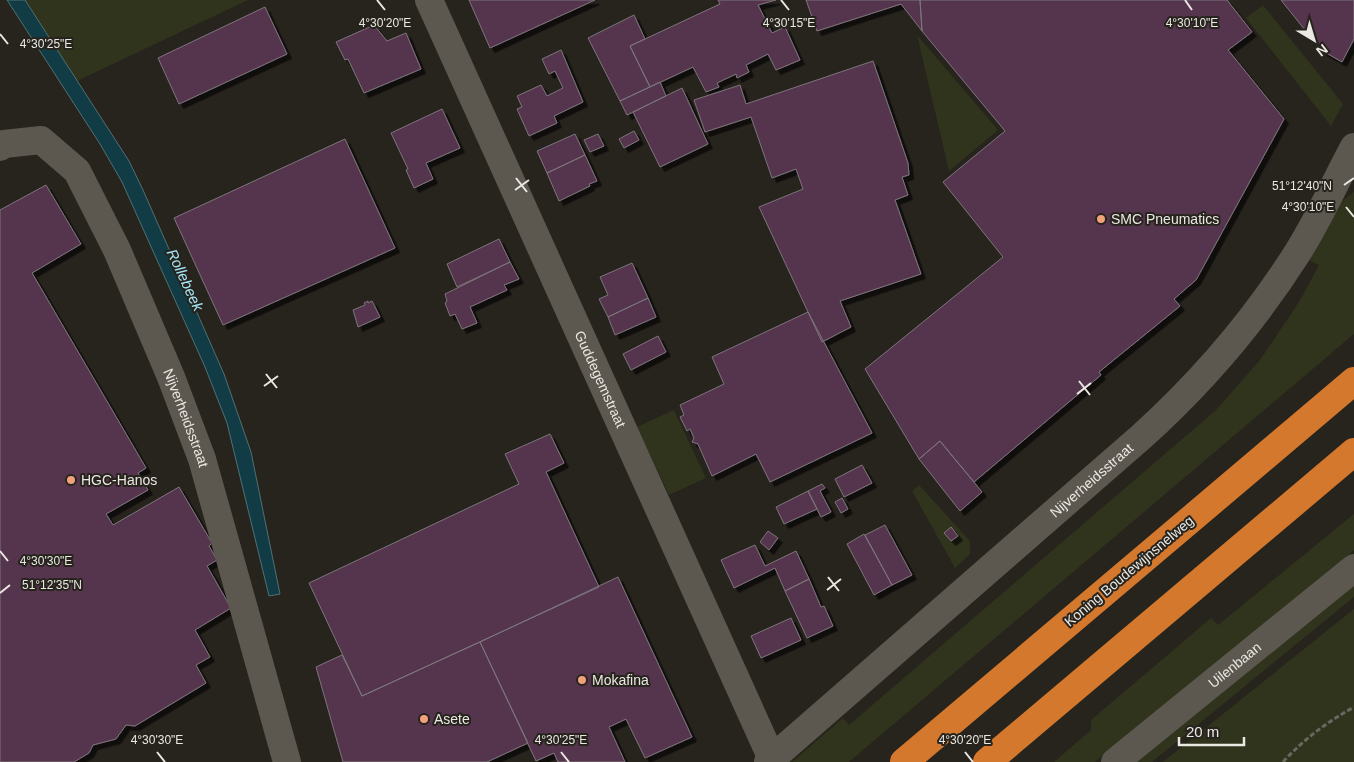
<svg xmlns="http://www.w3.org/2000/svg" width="1354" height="762" viewBox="0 0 1354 762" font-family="Arial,sans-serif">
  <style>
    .green { fill: #30341d }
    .water { fill: #113c45; stroke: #527074 }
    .building { fill: #55344d; stroke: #7d757b; filter: url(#shadow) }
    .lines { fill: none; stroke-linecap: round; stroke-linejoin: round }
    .path { stroke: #6a6761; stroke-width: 3; stroke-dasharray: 5 2.5; stroke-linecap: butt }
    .minor { stroke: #5c5850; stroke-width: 28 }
    .highway { stroke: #d4782d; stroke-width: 28 }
    .ticks { fill: none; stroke: #eae8e3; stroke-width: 2 }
    .poi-dot { fill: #f1a27b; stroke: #27231d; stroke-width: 2 }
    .labels { text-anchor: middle; stroke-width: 4; stroke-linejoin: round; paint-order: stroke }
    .poi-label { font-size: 14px; fill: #eae8e3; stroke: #27231d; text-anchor: start }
    .street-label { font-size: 14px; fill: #eae8e3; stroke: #27231d }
    .water-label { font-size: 15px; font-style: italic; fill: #a4e8fa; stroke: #27231d }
    .ticks-label { font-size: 12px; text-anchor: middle; fill: #eae8e3; stroke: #27231d; stroke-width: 4; stroke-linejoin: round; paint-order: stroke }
  </style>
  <defs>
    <filter id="shadow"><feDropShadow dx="4.5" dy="4.5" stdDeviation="0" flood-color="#0009"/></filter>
  </defs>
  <rect width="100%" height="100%" fill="#27231d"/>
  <path class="green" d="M 25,0 L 248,0 L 77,81 Z
    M 1263,5 L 1343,104 L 1331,126 L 1246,18 Z
    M 917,35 L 998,130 L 949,171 Z
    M 1354,192 L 1354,334 L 849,762 L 792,762 L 843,718 L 849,725 L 1216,410 L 1260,360 L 1299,302 L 1319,265 L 1309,260 L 1341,202 Z
    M 674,410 L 706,478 L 669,495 L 637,427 Z
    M 919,485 L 970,541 L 970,554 L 955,568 L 912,491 Z
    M 1354,514 L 1354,550 L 1095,762 L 1054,762 L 1091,730 L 1091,720 L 1211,618 L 1218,625 Z
    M 1354,585 L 1354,597 L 1152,762 L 1137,762 Z
    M 1354,609 L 1354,762 L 1163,762 Z"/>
  <path class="water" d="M 7,0 L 25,0 L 129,161 L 143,190 L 224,374 L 251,452 L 280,594 L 269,596 L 227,423 L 205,367 L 122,182 L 100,144 Z"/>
  <path class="building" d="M 469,0 L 595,0 L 490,48 Z
    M 718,0 L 776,0 L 758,5 L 772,33 L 785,27 L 800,60 L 776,70 L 768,54 L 746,65 L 749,72 L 737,78 L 736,74 L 717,83 L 719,87 L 706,92 L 693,67 L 650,87 L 630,46 L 720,4 Z
    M 806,0 L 920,0 L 922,31 L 901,4 L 817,31 Z
    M 920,0 L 1227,0 L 1252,32 L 1228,50 L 1284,119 L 1196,280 L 1174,299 L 1180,306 L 1099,372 L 1101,375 L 974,482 L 940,441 L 919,459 L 865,369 L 1003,257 L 943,182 L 1005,131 L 922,31 Z
    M 1281,0 L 1354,0 L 1354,39 L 1342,62 L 1321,50 Z
    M 265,7 L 287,54 L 179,104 L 158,58 Z
    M 634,15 L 645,39 L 630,46 L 650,87 L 620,101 L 588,38 Z
    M 374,25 L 387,41 L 406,33 L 421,69 L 364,93 L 348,59 L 345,60 L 336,42 Z
    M 561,50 L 583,102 L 554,116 L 557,123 L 529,136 L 517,109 L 522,107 L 517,96 L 541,85 L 547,96 L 563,88 L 555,71 L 549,74 L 542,59 Z
    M 873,61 L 908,163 L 909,175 L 902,177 L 908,195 L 895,200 L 921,274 L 840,301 L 851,327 L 822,342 L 759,207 L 803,189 L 796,169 L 772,178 L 751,117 L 705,132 L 694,100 L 740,85 L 746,104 Z
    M 660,82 L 666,96 L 627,115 L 620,101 Z
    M 682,88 L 708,144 L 660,167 L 633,112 Z
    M 442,109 L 460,148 L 426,163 L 433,179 L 414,188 L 406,170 L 408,169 L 391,133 Z
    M 634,131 L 639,140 L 624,148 L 619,139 Z
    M 575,134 L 585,155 L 547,173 L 537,151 Z
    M 598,134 L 604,146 L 590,152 L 584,140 Z
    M 345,139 L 395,248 L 223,325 L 174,218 Z
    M 585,155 L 597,181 L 589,184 L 590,186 L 559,201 L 547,173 Z
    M 46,185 L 81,244 L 32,273 L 146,468 L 138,473 L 148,490 L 106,514 L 113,525 L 179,487 L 212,543 L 209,546 L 217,560 L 207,566 L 231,608 L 195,630 L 210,657 L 196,665 L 206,683 L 135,726 L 126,725 L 116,739 L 93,745 L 89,753 L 74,762 L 0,762 L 0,210 Z
    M 499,239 L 510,262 L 457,287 L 447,264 Z
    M 510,262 L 519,279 L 504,285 L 507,290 L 470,307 L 477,323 L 462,329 L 455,314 L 450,316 L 445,303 L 447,301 L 445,294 Z
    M 632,263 L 648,298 L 608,317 L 599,299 L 608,295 L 600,277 Z
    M 648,298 L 656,317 L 615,335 L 608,317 Z
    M 368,301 L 368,303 L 372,301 L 380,317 L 358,327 L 353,310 L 365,305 L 364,303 Z
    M 808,312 L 872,433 L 770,482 L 756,454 L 712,476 L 698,444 L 692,442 L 694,438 L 690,429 L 687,431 L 680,417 L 684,415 L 680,405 L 724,384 L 712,357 Z
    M 658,336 L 666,352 L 631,370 L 623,354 Z
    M 550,434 L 564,463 L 546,472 L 599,587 L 362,696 L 309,583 L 519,484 L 505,454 Z
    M 940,441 L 982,492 L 960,511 L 919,459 Z
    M 862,465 L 872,483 L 844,497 L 835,479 Z
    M 822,484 L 825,488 L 820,491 L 831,512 L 821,517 L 808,491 Z
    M 808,491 L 817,509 L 784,524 L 776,507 Z
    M 842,498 L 848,509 L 841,513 L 835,502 Z
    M 885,525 L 912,575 L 892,585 L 865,535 Z
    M 951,527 L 958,536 L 951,541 L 944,533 Z
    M 768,531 L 778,538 L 769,550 L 760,542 Z
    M 864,534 L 892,585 L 874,595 L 847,544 Z
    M 755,545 L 765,566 L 796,551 L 809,579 L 785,591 L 775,568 L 734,588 L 721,560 Z
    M 618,577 L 692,737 L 645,758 L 626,719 L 609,727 L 625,762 L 558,762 L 554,753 L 536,761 L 480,642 Z
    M 809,579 L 821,607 L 824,606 L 833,626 L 807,638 L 785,591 Z
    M 791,618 L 801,640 L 761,658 L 751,636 Z
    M 480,642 L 528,743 L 487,762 L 343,762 L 316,667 L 342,655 L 362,696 Z"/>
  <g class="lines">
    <path class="path" d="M 1283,762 C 1304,739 1327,722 1354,707"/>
    <g class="minor">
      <path id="s1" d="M 429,0 L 772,759"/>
      <path id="s2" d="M 0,147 L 4,144 L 41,140 L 77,171 L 117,250 L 171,377 L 202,459 L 287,762"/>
      <path id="s3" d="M 768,762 L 1141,437 C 1202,382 1252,324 1296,255 C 1318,221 1335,182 1354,147"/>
      <path id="s4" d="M 1115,762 L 1354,568"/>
    </g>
    <path class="highway" d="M 904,762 L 1354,381
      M 987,762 L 1354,452"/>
  </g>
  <path class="ticks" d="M 377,0 L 385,10M 781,0 L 789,10M 1185,0 L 1192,10M 0,34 L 8,44M 516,178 L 527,192M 1344,185 L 1354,178M 515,190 L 529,180M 1346,207 L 1354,217M 266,374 L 277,388M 1079,381 L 1090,395M 264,386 L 278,376M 1077,394 L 1091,383M 0,551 L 8,561M 828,577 L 839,591M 827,590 L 841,579M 0,593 L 10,585M 157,752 L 165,762M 561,752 L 569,762M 965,752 L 973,762"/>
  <g class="poi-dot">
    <circle cx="1101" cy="219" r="5"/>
    <circle cx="71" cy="480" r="5"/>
    <circle cx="582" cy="680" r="5"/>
    <circle cx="424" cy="719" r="5"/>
  </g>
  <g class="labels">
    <g class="poi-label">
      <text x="1111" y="224">SMC Pneumatics</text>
      <text x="81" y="485">HGC-Hanos</text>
      <text x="592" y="685">Mokafina</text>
      <text x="434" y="724">Asete</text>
    </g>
    <g class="street-label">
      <text dy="5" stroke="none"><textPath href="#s1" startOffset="416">Guddegemstraat</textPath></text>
      <text dy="5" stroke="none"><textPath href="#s2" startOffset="360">Nijverheidsstraat</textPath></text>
      <text dy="5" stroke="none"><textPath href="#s3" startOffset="429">Nijverheidsstraat</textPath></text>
      <text transform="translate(1129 571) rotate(-40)" y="5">Koning Boudewijnsnelweg</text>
      <text dy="5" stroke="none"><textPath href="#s4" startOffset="154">Uilenbaan</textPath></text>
    </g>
    <g class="water-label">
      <text transform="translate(185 280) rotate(65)" y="5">Rollebeek</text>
    </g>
  </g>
  <g class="ticks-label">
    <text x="385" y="27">4°30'20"E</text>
    <text x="789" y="27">4°30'15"E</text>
    <text x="1192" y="27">4°30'10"E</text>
    <text x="46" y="48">4°30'25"E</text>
    <text x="1302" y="190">51°12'40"N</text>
    <text x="1308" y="211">4°30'10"E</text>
    <text x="46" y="565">4°30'30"E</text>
    <text x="52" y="589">51°12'35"N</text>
    <text x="157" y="744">4°30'30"E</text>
    <text x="561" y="744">4°30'25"E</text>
    <text x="965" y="744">4°30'20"E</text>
  </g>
  <g transform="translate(1314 40) rotate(142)" stroke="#27231d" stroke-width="4" paint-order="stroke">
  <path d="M0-4L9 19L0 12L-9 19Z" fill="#eae8e3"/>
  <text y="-8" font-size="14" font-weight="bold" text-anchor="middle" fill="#eae8e3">N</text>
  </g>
  <path d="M1179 737v8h65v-8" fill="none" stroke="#eae8e3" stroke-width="2.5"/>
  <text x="1186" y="737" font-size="15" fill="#eae8e3" stroke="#27231d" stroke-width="4" paint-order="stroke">20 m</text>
</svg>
